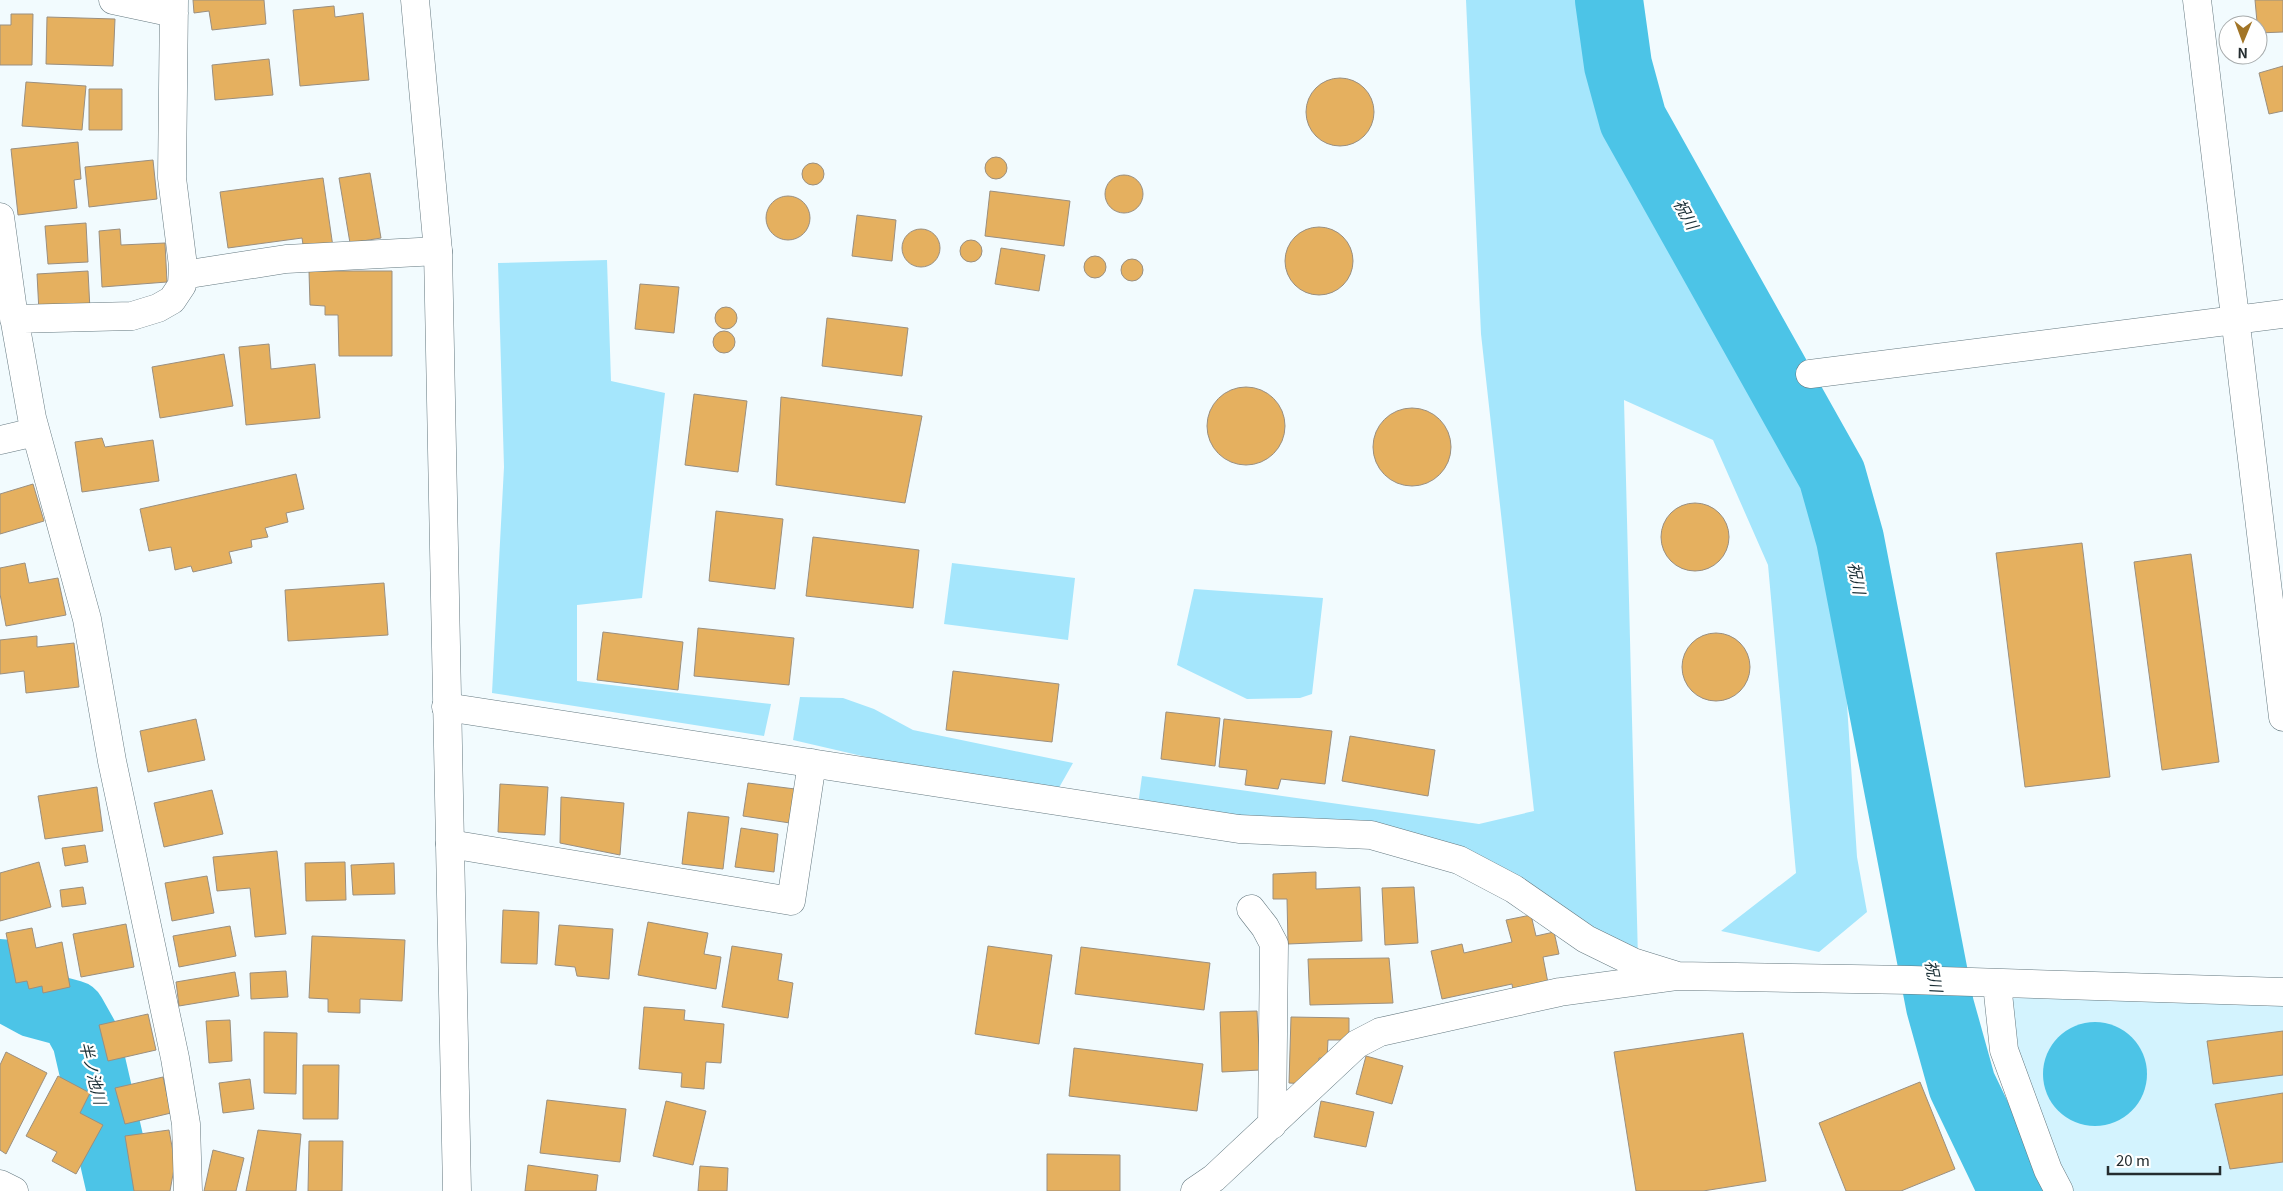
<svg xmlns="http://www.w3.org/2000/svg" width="2283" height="1191" viewBox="0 0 2283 1191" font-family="Georgia,'Noto Sans JP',serif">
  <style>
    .built { fill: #d3f3fe }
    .green { fill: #a5e6fc }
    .water { fill: #4cc4e7 }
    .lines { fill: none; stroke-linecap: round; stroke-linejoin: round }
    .river { stroke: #4cc4e7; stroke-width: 68 }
    .building { fill: #e5b05f; stroke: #9a8f80 }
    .street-casing { stroke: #657980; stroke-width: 29 }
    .secondary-casing { stroke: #657980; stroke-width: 29 }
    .street { stroke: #fff; stroke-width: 28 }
    .secondary { stroke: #fff; stroke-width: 28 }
    .labels { text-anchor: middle; stroke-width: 4.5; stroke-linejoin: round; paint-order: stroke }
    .water-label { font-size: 16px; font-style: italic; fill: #192e35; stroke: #fff }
  </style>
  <rect width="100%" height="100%" fill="#f2fbfe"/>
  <path class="built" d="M 1997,984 L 2283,992 L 2283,1191 L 2059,1191 Z"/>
  <path class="green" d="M 1466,0 L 1606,0 L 1602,88 L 1773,369 L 1832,475 L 1857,857 L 1867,912 L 1819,952 L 1721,931 L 1796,873 L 1768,565 L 1713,440 L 1624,400 L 1638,959 L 1514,889 L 1370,847 L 1138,805 L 1142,776 L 1479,824 L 1534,811 L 1481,334 Z
    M 607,260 L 611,381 L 665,393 L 642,598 L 577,605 L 577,681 L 771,704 L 764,736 L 492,693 L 504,467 L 498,263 Z
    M 952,563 L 1075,578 L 1068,640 L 944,624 Z
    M 1194,589 L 1323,598 L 1312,694 L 1300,698 L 1247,699 L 1177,665 Z
    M 800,697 L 843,698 L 874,709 L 913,730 L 1073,763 L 1052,800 L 793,740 Z"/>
  <path class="water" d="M2043 1074a52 52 0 1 1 104 0a52 52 0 1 1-104 0Z"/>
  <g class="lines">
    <path class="river" d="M 1609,0 L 1618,65 L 1633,120 L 1832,475 L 1850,539 L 1940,1006 L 1962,1085 L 2013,1191
      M 0,973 L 7,989 L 35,1004 L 72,1014 L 86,1039 L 121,1191"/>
  </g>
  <path class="building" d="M 193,0 L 264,0 L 266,24 L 212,30 L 209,11 L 194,13 Z
    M 2255,0 L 2283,0 L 2283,32 L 2258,33 Z
    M 334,6 L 335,17 L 363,13 L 369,80 L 300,86 L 293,10 Z
    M 11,14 L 33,14 L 32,65 L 0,65 L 0,25 L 11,25 Z
    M 47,17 L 115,19 L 113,66 L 46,64 Z
    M 269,59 L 273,95 L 215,100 L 212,65 Z
    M 2283,66 L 2283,111 L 2269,114 L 2259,73 Z
    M1306 112a34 34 0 1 1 68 0a34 34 0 1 1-68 0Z
    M 26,82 L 86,86 L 82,130 L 22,126 Z
    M 89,89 L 122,89 L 122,130 L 89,130 Z
    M 78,142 L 81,179 L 74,180 L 77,208 L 18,215 L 11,149 Z
    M985 168a11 11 0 1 1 22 0a11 11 0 1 1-22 0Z
    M 153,160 L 157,199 L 89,207 L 85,167 Z
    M802 174a11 11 0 1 1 22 0a11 11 0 1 1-22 0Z
    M 370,173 L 381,238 L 350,243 L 339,178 Z
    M1105 194a19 19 0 1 1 38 0a19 19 0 1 1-38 0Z
    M 323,178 L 333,247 L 304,251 L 302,238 L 228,248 L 220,192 Z
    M 990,191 L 1070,201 L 1064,246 L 985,236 Z
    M766 218a22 22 0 1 1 44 0a22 22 0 1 1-44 0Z
    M 857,215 L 896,220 L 892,261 L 852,256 Z
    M 86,223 L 88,262 L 48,264 L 45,226 Z
    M1285 261a34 34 0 1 1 68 0a34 34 0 1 1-68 0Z
    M902 248a19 19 0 1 1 38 0a19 19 0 1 1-38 0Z
    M 120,229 L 121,245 L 165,243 L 167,282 L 102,287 L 99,231 Z
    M960 251a11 11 0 1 1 22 0a11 11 0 1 1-22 0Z
    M 1001,248 L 1045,255 L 1039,291 L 995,284 Z
    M1084 267a11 11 0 1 1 22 0a11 11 0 1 1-22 0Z
    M1121 270a11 11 0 1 1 22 0a11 11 0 1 1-22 0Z
    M 88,271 L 90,310 L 39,312 L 37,274 Z
    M 309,271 L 392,271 L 392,356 L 339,356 L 338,315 L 325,315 L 325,306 L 310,305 Z
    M 640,284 L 679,287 L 674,333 L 635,329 Z
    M715 318a11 11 0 1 1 22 0a11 11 0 1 1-22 0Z
    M 827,318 L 908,328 L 902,376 L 822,366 Z
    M713 342a11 11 0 1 1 22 0a11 11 0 1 1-22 0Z
    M 269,344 L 271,369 L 315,364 L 320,418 L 246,425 L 239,347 Z
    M 224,354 L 233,406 L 160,418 L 152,367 Z
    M1207 426a39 39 0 1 1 78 0a39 39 0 1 1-78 0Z
    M 694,394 L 747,401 L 738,472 L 685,465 Z
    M 781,397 L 922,416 L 905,503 L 776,485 Z
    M1373 447a39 39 0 1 1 78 0a39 39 0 1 1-78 0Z
    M 102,438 L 105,447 L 153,440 L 159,481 L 82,492 L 75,442 Z
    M 296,474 L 304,509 L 286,513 L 288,522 L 265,528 L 268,537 L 251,540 L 252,547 L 229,552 L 232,563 L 193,572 L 191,566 L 175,570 L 171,547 L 149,551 L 140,509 Z
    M 33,484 L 44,521 L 0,534 L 0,494 Z
    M1661 537a34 34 0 1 1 68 0a34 34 0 1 1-68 0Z
    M 716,511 L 783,519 L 775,589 L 709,581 Z
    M 813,537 L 919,550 L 913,608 L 806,596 Z
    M 2082,543 L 2110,777 L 2025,787 L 1996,553 Z
    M 2191,554 L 2219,762 L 2162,770 L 2134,562 Z
    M 25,563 L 29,583 L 58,578 L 66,615 L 6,626 L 0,594 L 0,568 Z
    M 384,583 L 388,635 L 288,641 L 285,590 Z
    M 698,628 L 794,638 L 789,685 L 694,676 Z
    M 603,632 L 683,642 L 678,690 L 597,680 Z
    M1682 667a34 34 0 1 1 68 0a34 34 0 1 1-68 0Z
    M 37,636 L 37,647 L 74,643 L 79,687 L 26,693 L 24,671 L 0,674 L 0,640 Z
    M 953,671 L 1059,684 L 1052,742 L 946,730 Z
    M 1166,712 L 1220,718 L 1215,766 L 1161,759 Z
    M 196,719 L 205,760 L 148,772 L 140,731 Z
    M 1224,719 L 1332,731 L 1325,784 L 1281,779 L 1278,789 L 1245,785 L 1247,770 L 1219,767 Z
    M 1350,736 L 1435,750 L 1428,796 L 1342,781 Z
    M 748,783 L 795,789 L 790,823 L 743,816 Z
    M 500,784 L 548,787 L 545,835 L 498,832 Z
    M 97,787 L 103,831 L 45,839 L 38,796 Z
    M 212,790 L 223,834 L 164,847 L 154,803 Z
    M 561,797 L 624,803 L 620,855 L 560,843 Z
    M 688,812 L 729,817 L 723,869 L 682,864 Z
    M 741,828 L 778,834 L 774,872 L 735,867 Z
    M 85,845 L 88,862 L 65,866 L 62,848 Z
    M 277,851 L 286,934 L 255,937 L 250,888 L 217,891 L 213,857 Z
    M 39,862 L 51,907 L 0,921 L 0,873 Z
    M 345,862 L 346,900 L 306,901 L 305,863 Z
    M 394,863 L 395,894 L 353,895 L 351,865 Z
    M 1316,872 L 1316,889 L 1360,887 L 1362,941 L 1288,944 L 1287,899 L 1273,899 L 1273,874 Z
    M 207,876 L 214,913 L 172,921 L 165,883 Z
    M 83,887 L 86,904 L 62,907 L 60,890 Z
    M 1414,887 L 1418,943 L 1385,945 L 1382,888 Z
    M 503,910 L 539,912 L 537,964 L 501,963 Z
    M 1531,915 L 1536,936 L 1554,932 L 1559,954 L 1543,957 L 1548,983 L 1513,991 L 1512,984 L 1442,999 L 1431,951 L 1462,944 L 1464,953 L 1512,942 L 1506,920 Z
    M 648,922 L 708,933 L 704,954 L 721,957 L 716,989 L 638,975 Z
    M 126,924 L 134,967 L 81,977 L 73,934 Z
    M 559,925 L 613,929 L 609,979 L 577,976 L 575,967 L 555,965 Z
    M 230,926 L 236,956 L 179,967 L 173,936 Z
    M 32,928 L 36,948 L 62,942 L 70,987 L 43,993 L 42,986 L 29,989 L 27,981 L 16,983 L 6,933 Z
    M 312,936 L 405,940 L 402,1001 L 360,999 L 360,1013 L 328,1012 L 328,999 L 309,998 Z
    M 732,946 L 782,954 L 778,980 L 793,983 L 788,1018 L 722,1007 Z
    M 988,946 L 1052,955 L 1039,1044 L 975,1034 Z
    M 1081,947 L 1210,963 L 1204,1010 L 1075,994 Z
    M 1389,958 L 1393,1003 L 1310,1005 L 1308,959 Z
    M 286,971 L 288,997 L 251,999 L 250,973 Z
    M 235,972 L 239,996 L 179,1006 L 176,982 Z
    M 644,1007 L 685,1010 L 684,1020 L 724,1024 L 721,1063 L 706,1062 L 704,1089 L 681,1087 L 682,1073 L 639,1069 Z
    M 1257,1011 L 1260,1070 L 1222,1072 L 1220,1012 Z
    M 148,1014 L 156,1050 L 108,1061 L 99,1025 Z
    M 1291,1017 L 1349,1018 L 1349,1040 L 1328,1040 L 1327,1059 L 1319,1058 L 1319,1073 L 1309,1084 L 1289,1083 Z
    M 230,1020 L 232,1061 L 209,1063 L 206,1021 Z
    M 2283,1031 L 2283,1075 L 2213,1084 L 2207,1041 Z
    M 264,1032 L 297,1033 L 296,1094 L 264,1093 Z
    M 1743,1033 L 1766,1181 L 1703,1191 L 1636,1191 L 1614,1052 Z
    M 1074,1048 L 1203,1064 L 1197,1111 L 1069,1096 Z
    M 6,1052 L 47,1073 L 6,1154 L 0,1150 L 0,1065 Z
    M 1366,1056 L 1403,1066 L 1392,1104 L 1356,1094 Z
    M 303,1065 L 339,1065 L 338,1119 L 303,1119 Z
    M 58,1076 L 90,1093 L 80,1113 L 103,1125 L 76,1174 L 52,1161 L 57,1152 L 26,1136 Z
    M 163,1077 L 171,1113 L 125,1124 L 115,1088 Z
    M 250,1079 L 254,1109 L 223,1113 L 219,1083 Z
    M 1920,1082 L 1955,1169 L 1901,1191 L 1846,1191 L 1819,1123 Z
    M 2283,1093 L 2283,1162 L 2230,1169 L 2215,1104 Z
    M 547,1100 L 626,1109 L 620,1162 L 540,1153 Z
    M 666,1101 L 706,1111 L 693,1165 L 653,1156 Z
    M 1321,1101 L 1374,1112 L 1366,1147 L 1314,1137 Z
    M 169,1130 L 175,1163 L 170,1191 L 134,1191 L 125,1136 Z
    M 258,1130 L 301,1134 L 296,1191 L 246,1191 Z
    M 309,1141 L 343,1141 L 342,1191 L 308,1191 Z
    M 213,1150 L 244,1158 L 236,1191 L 204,1191 Z
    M 1047,1154 L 1120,1155 L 1120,1191 L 1047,1191 Z
    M 528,1165 L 598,1175 L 596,1191 L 525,1191 Z
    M 700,1166 L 728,1168 L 727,1191 L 698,1191 Z"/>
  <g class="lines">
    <g class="street-casing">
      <path id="street" d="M 113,0 L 174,13
        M 2197,0 L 2283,717
        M 0,217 L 13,311 L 32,418 L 87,619 L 112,761 L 175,1058 L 186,1124 L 188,1191
        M 183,275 L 286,259 L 438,251
        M 14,319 L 132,316 L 158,308 L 172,300 L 182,285 L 183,266 L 172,178 L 174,0
        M 1810,374 L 2283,314
        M 0,440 L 35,432
        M 446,707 L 1239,829 L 1371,835 L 1459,860 L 1514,889 L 1586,939 L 1633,962 L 1678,976
        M 450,844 L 791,901 L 812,763
        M 1251,909 L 1265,927 L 1274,944 L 1272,1125
        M 1997,984 L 2004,1050 L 2048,1170 L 2059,1191
        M 1195,1191 L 1214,1178 L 1357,1044 L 1380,1032 L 1560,992 L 1678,976 L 1911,980 L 2283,992"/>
    </g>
    <g class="secondary-casing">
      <path id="secondary" d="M 415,0 L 438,251 L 457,1191
        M 0,1184 L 14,1191"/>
    </g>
    <use href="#street" class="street"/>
    <use href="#secondary" class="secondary"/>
  </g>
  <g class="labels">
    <g class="water-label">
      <text transform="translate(1686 214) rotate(61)" y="6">祝川</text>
      <text transform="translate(1857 578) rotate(79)" y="6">祝川</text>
      <text transform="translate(1934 976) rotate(79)" y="6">祝川</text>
      <text transform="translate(93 1073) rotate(76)" y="6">半ノ池川</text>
    </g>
  </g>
  <g transform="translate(2243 40) rotate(181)"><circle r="24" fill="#ffffff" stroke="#a7abac"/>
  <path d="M0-4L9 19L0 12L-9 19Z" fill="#a27527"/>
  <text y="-8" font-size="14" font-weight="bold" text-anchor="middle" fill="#242c2f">N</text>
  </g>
  <path d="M2108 1166v8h112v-8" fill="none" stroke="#242c2f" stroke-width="2.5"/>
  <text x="2116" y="1166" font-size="15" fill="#242c2f" stroke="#ffffff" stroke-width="4" paint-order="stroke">20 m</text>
</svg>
